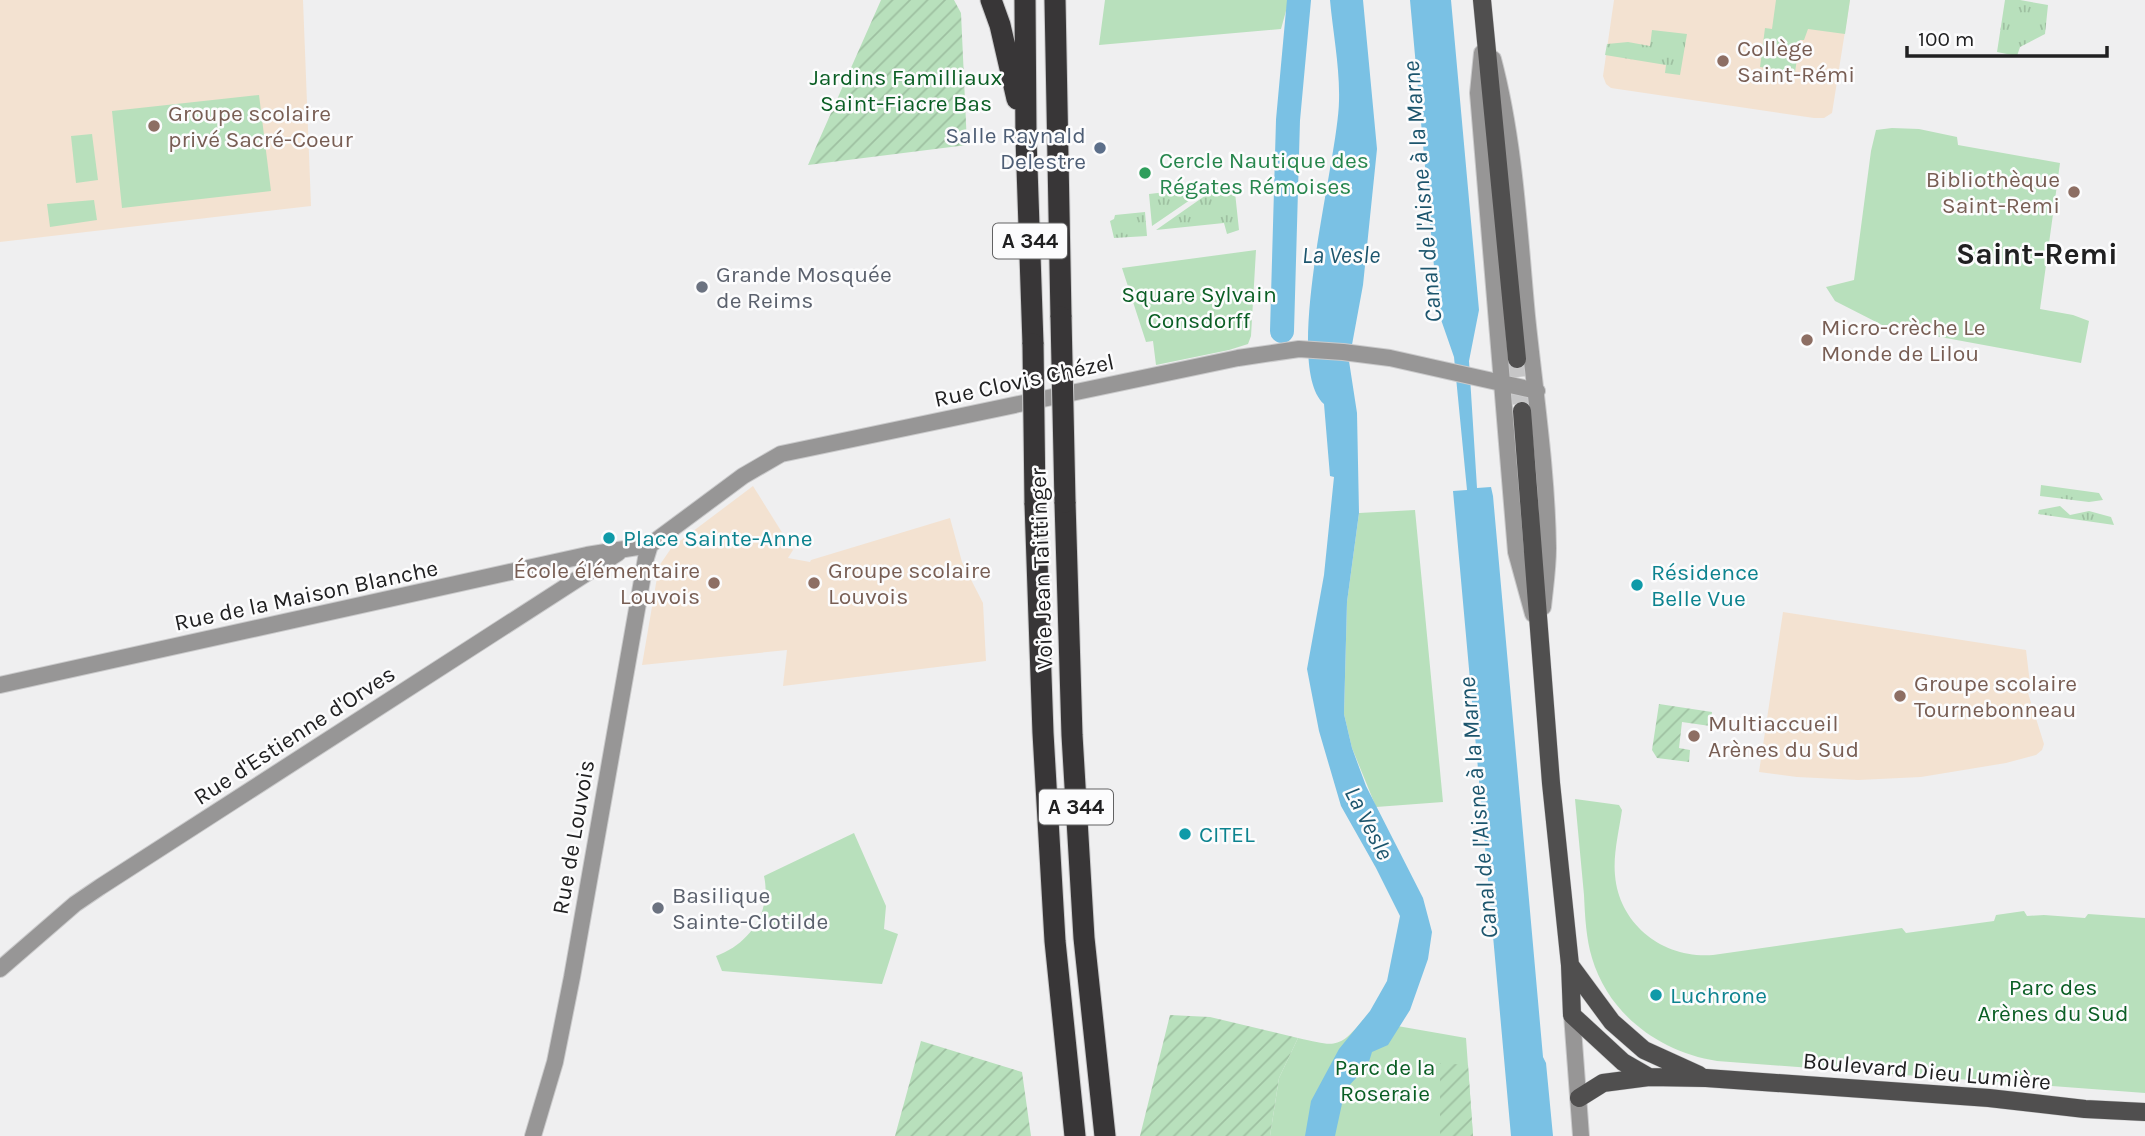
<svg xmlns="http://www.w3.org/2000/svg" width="2145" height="1136" viewBox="0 0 2145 1136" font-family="Karla,sans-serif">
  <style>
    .education { fill: #f3e2d1 }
    .grass { fill: url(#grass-tufts) }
    .park { fill: #b8e0bc }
    .garden { fill: url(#garden-furrows) }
    .water { fill: #7ac1e4 }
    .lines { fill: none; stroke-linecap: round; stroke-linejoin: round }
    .river { stroke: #7ac1e4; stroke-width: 24 }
    .major-tunnel { stroke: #c6c6c7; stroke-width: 18; stroke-dasharray: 18 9; stroke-linecap: butt }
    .minor-casing { stroke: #cacacb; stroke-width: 18 }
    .major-casing { stroke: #cacacb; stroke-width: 19 }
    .highway-casing { stroke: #cacacb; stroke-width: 23 }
    .minor { stroke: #979696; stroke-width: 16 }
    .major { stroke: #504f4f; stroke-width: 18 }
    .highway { stroke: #383637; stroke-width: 21 }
    .highway-bridge-casing { stroke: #cacacb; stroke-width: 23; stroke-linecap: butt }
    .highway-bridge { stroke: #383637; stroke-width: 21 }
    .education-dot { fill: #8d6e63; stroke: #fcfcfd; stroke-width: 2.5 }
    .service-dot { fill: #5c6f8a; stroke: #fcfcfd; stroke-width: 2.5 }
    .leisure-dot { fill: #2e9e5b; stroke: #fcfcfd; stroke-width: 2.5 }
    .worship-dot { fill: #6b7280; stroke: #fcfcfd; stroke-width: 2.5 }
    .culture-dot { fill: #0f9aa8; stroke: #fcfcfd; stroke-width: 2.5 }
    .labels { text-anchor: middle; stroke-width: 5; stroke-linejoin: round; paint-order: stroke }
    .shield { fill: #fcfcfd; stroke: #626263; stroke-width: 2 }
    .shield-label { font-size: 21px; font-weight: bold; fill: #202021 }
    .education-label { font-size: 23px; fill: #785e54; stroke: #fcfcfd; text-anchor: start }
    .park-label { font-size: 23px; fill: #0a5e24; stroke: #fcfcfd }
    .service-label { font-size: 23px; fill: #4e5e75; stroke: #fcfcfd; text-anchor: end }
    .leisure-label { font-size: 23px; fill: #27864d; stroke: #fcfcfd; text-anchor: start }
    .worship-label { font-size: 23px; fill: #5b616d; stroke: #fcfcfd; text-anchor: start }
    .street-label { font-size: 23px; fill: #202021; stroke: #fcfcfd }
    .culture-label { font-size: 23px; fill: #0d838f; stroke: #fcfcfd; text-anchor: start }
    .water-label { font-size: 24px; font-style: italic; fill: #1c556d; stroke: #fcfcfd }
    .district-label { font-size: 30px; font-weight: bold; fill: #202021; stroke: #fcfcfd }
  </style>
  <defs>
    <pattern id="grass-tufts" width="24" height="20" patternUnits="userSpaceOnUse" patternTransform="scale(1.75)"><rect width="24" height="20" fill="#b8e0bc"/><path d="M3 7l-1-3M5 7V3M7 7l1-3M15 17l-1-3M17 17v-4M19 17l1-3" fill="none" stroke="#9ec0a1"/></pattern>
    <pattern id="garden-furrows" width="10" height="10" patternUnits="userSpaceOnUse" patternTransform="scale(1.75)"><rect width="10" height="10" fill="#b8e0bc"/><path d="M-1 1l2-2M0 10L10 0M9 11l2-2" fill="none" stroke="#9ec0a1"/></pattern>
  </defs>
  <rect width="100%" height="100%" fill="#efeff0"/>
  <path class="education" d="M 0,0 L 303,0 L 311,206 L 0,242 Z
    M 1614,0 L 1850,0 L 1832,113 L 1824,118 L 1814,118 L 1611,88 L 1606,84 L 1603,76 Z
    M 753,486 L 793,550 L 788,558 L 810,562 L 811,560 L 950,518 L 962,562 L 983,603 L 986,661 L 783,686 L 787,650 L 642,665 L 659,566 L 672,547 Z
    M 1783,612 L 2026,650 L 2031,692 L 2028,693 L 2044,744 L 2042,750 L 2036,755 L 2006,763 L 1921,777 L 1858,780 L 1797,777 L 1759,772 Z"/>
  <path class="grass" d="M 2005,0 L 2020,0 L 2048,5 L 2045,34 L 2020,47 L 2017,56 L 1997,52 Z
    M 1652,30 L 1687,34 L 1680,75 L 1665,73 L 1666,65 L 1605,55 L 1607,44 L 1628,42 L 1650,46 Z
    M 1234,183 L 1239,230 L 1227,234 L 1224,223 L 1156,230 L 1219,186 Z
    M 1209,187 L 1152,226 L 1149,194 Z
    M 1145,212 L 1147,236 L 1114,238 L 1110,221 L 1114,219 L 1115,215 Z
    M 2041,485 L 2099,493 L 2103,500 L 2089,502 L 2040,496 Z
    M 2060,506 L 2070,515 L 2089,511 L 2111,517 L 2114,525 L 2038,514 L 2039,510 Z"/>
  <path class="park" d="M 1105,0 L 1289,0 L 1281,29 L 1099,45 Z
    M 1776,0 L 1850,0 L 1845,34 L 1808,29 L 1804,40 L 1800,40 L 1795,72 L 1760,67 L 1765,28 L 1772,29 Z
    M 259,95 L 271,191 L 122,208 L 112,111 Z
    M 1892,128 L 1919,129 L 1957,137 L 1958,145 L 2060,163 L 2040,309 L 2073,315 L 2089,321 L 2081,363 L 1886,327 L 1835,301 L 1826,287 L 1854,280 L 1871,151 L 1876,130 Z
    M 92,134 L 98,180 L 76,183 L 71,136 Z
    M 94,200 L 97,220 L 50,227 L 47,204 Z
    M 1256,250 L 1251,336 L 1248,344 L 1229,350 L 1156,365 L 1153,341 L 1146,342 L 1122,268 Z
    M 1415,510 L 1443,802 L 1376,807 L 1352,748 L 1344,714 L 1347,602 L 1359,513 Z
    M 1575,799 L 1619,805 L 1622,810 C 1619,831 1613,854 1615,875 C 1619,925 1664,959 1713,955 L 1902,928 L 1906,933 L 1994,921 L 1996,915 L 2024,911 L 2027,916 L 2044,915 L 2085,918 L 2088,914 L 2145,918 L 2145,1093 L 1717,1061 C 1660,1052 1609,1015 1592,958 C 1586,938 1585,916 1584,895 C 1581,863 1578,831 1575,799 Z
    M 854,833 L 886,906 L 884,929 L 898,934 L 882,984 L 722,971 L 716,956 C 749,944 772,912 764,876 Z
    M 1363,1020 L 1466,1038 L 1473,1136 L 1270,1136 L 1279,1078 L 1298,1038 C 1335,1046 1338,1050 1363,1020 Z"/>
  <path class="garden" d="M 881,0 L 954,0 L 961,13 L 967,145 L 808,165 Z
    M 1659,704 L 1712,712 L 1710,726 L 1682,722 L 1679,748 L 1690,750 L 1689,762 L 1657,758 L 1652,750 Z
    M 1170,1015 L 1210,1017 L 1298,1038 L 1279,1078 L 1270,1136 L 1140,1136 Z
    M 921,1041 L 1022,1072 L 1031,1136 L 895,1136 Z
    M 1440,1063 L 1468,1065 L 1473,1136 L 1440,1136 Z"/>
  <path class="water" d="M 1330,0 L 1363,0 L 1377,149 L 1363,285 L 1349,361 L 1357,413 L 1359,513 L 1347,602 L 1344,714 L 1352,748 L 1366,786 L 1423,898 L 1432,932 L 1428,959 L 1410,1010 L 1388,1045 L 1372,1052 L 1368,1065 L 1345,1090 L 1335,1136 L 1305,1136 L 1311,1101 L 1339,1049 L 1370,1011 L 1387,981 L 1400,916 L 1376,868 L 1341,806 L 1319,731 L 1307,669 L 1324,575 L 1334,477 L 1330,476 L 1324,404 C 1281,365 1338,161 1339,101 C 1340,68 1333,33 1330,0 Z
    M 1410,0 L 1451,0 L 1479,310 L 1469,361 L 1477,488 L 1491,487 L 1493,496 L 1543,1057 L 1546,1063 L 1553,1136 L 1511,1136 L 1453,491 L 1467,490 L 1454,357 L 1438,311 Z"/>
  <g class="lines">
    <path class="river" d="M 1282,331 L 1288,120 L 1299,0"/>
    <path class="major-tunnel" d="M 1517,359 L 1522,411"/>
    <g class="minor-casing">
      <path id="minor" d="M 1482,53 L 1478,93 L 1516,552 L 1533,614
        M 1493,59 C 1515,142 1519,231 1527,316 C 1535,393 1547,471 1548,548 C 1548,568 1545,587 1543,607
        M 0,685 L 587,555 L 650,545 L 743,476 L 781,454 L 1238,358 L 1299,349 L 1343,352 L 1390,358 L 1537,391
        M 0,969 L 75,904 L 100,887 L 618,553
        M 1572,1015 L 1581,1136
        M 533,1136 L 555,1062 L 572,977 L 646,558 L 650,545"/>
    </g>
    <g class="major-casing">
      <path id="major" d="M 1482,0 L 1517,359
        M 1522,411 L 1551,783 L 1570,965 L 1572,1015 L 1623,1062 L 1649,1077 L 1706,1078 L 1989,1098 L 2085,1109 L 2145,1112
        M 1570,965 L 1612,1022 L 1644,1050 L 1699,1075
        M 1579,1098 L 1603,1083 L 1649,1077"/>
    </g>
    <g class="highway-casing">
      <path id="highway" d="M 991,0 L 1000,25 L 1017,99
        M 1025,0 L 1026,138 L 1033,344
        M 1055,0 L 1061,317
        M 1065,502 L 1072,735 L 1084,938 L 1105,1136
        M 1035,503 L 1043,733 L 1055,941 L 1075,1136"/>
    </g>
    <use href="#minor" class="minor"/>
    <use href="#major" class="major"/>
    <use href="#highway" class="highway"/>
    <g class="highway-bridge-casing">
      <path id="highway-bridge" d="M 1061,317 L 1065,502
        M 1033,344 L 1035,503"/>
    </g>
    <use href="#highway-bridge" class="highway-bridge"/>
  </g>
  <g class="education-dot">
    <circle cx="1723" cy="61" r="7"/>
    <circle cx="154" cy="126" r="7"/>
    <circle cx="2074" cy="192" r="7"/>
    <circle cx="1807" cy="340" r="7"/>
    <circle cx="714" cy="583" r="7"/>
    <circle cx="814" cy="583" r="7"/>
    <circle cx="1900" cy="696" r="7"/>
    <circle cx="1694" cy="736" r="7"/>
  </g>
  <circle class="service-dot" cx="1100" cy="148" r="7"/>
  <circle class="leisure-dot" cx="1145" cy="173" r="7"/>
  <g class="worship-dot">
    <circle cx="702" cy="287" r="7"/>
    <circle cx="658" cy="908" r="7"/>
  </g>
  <g class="culture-dot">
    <circle cx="609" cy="538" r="7"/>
    <circle cx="1637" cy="585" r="7"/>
    <circle cx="1185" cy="834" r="7"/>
    <circle cx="1656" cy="995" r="7"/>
  </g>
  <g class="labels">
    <g class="shield">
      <rect x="993" y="223.5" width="74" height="35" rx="5"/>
      <rect x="1039" y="789.5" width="74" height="35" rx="5"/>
    </g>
    <g class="shield-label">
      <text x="1030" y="248">A 344</text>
      <text x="1076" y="814">A 344</text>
    </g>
    <g class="education-label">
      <text x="1737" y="56">Collège<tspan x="1737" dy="26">Saint-Rémi</tspan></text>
      <text x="168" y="121">Groupe scolaire<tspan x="168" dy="26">privé Sacré-Coeur</tspan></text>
      <text x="2060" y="187" text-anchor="end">Bibliothèque<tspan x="2060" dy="26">Saint-Remi</tspan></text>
      <text x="1821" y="335">Micro-crèche Le<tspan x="1821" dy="26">Monde de Lilou</tspan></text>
      <text x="700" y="578" text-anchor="end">École élémentaire<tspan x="700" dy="26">Louvois</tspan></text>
      <text x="828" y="578">Groupe scolaire<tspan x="828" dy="26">Louvois</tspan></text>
      <text x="1914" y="691">Groupe scolaire<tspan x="1914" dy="26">Tournebonneau</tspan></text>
      <text x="1708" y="731">Multiaccueil<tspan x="1708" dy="26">Arènes du Sud</tspan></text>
    </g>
    <g class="park-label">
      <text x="906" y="85">Jardins Familliaux<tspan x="906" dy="26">Saint-Fiacre Bas</tspan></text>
      <text x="1199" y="302">Square Sylvain<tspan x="1199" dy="26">Consdorff</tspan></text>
      <text x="2053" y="995">Parc des<tspan x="2053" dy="26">Arènes du Sud</tspan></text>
      <text x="1385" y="1075">Parc de la<tspan x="1385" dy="26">Roseraie</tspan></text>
    </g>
    <g class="service-label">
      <text x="1086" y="143">Salle Raynald<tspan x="1086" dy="26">Delestre</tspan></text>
    </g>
    <g class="leisure-label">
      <text x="1159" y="168">Cercle Nautique des<tspan x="1159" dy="26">Régates Rémoises</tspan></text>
    </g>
    <g class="worship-label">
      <text x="716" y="282">Grande Mosquée<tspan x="716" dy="26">de Reims</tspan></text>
      <text x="672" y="903">Basilique<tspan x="672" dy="26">Sainte-Clotilde</tspan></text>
    </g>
    <g class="street-label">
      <text transform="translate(1024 380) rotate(-12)" y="8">Rue Clovis Chézel</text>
      <text transform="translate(1041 569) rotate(-92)" y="8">Voie Jean Taittinger</text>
      <text transform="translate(306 595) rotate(-12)" y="8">Rue de la Maison Blanche</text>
      <text transform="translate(294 735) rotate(-33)" y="8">Rue d'Estienne d'Orves</text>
      <text transform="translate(573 837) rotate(-80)" y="8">Rue de Louvois</text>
      <text transform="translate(1927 1071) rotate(5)" y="8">Boulevard Dieu Lumière</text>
    </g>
    <g class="culture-label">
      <text x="623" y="546">Place Sainte-Anne</text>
      <text x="1651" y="580">Résidence<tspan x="1651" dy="26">Belle Vue</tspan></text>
      <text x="1199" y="842">CITEL</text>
      <text x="1670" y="1003">Luchrone</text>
    </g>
    <g class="water-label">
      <text transform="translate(1422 192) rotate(-95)" y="8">Canal de l'Aisne à la Marne</text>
      <text x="1341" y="263">La Vesle</text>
      <text transform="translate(1478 808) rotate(-95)" y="8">Canal de l'Aisne à la Marne</text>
      <text transform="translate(1369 823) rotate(63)" y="8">La Vesle</text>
    </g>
    <g class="district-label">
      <text x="2037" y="264">Saint-Remi</text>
    </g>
  </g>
  <path d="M1907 46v10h200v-10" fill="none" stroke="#202021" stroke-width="3.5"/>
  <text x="1918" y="46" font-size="21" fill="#202021" stroke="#fcfcfd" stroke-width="5" paint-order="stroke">100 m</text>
</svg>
